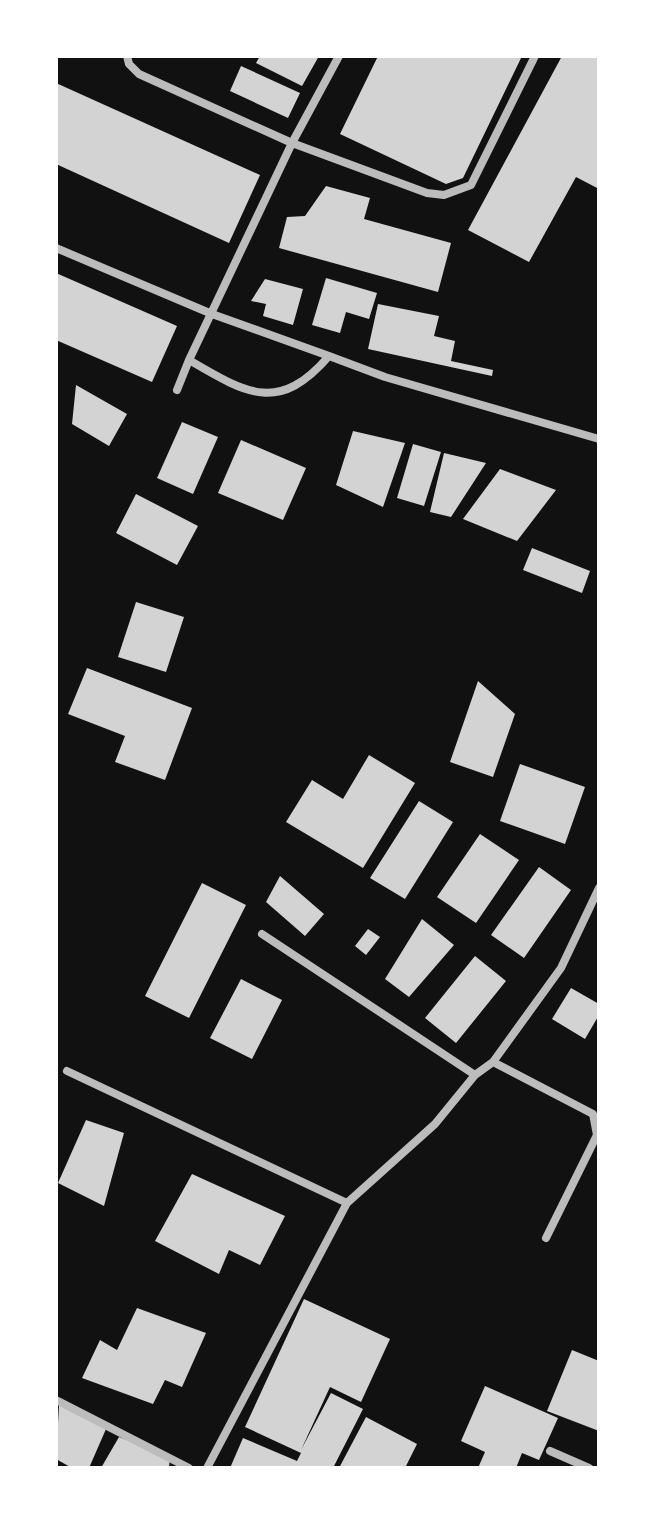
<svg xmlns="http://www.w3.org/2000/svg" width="655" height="1524" viewBox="0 0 655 1524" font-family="'Archivo Narrow',sans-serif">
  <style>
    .building { fill: #d3d3d3 }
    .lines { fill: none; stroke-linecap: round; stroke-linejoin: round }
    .minor { stroke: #bcbcbc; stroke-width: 8 }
  </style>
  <rect width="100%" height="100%" fill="#111"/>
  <path class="building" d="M 260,56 L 319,56 L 302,86 L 256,63 Z
    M 378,56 L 522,56 L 463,178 L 446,184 L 340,134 Z
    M 562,56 L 599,56 L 599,189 L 576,177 L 529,262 L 468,230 Z
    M 241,66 L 300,93 L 288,118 L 230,91 Z
    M 56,83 L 260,175 L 229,243 L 56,164 Z
    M 326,186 L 370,198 L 364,219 L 451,243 L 438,292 L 279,248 L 287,217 L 305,216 Z
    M 56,273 L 177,326 L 152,382 L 56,340 Z
    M 326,278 L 377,293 L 369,319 L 346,312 L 340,333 L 312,325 Z
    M 265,279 L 303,289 L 293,325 L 263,316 L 266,304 L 251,301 Z
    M 378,304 L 439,316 L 434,336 L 455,341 L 451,361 L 493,370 L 492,376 L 368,349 Z
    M 76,385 L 127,414 L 109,446 L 72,424 Z
    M 182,422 L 218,437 L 193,494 L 157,478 Z
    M 353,431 L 405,443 L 383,507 L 336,485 Z
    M 241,440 L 306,468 L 283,520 L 218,493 Z
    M 413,444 L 441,452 L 424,506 L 397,498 Z
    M 444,453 L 486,463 L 451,517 L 430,512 Z
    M 500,469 L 556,490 L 517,541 L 463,519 Z
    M 136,494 L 198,526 L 177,565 L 116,533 Z
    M 532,548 L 590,571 L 582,593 L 523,570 Z
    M 136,602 L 184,617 L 166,672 L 118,657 Z
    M 87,668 L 192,708 L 165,780 L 115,762 L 125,736 L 68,714 Z
    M 478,681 L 515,714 L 493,777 L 450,762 Z
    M 369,755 L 415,783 L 363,868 L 286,822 L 312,780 L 343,799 Z
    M 520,764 L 585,787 L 565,844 L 500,821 Z
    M 419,801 L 453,822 L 405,899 L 370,878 Z
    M 480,834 L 519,860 L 476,923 L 437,897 Z
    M 539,867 L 571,890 L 524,958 L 491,935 Z
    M 280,876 L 324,914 L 305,936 L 266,902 Z
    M 202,883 L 246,905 L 189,1018 L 145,996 Z
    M 422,919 L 454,945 L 409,997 L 385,979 Z
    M 368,929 L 380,937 L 366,955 L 355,946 Z
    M 475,956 L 506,981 L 456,1043 L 425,1018 Z
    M 241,979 L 282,1000 L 252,1059 L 210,1038 Z
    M 571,988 L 599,1004 L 599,1015 L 585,1039 L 552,1019 Z
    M 86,1120 L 124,1133 L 104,1206 L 58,1183 Z
    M 192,1174 L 285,1216 L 260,1265 L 229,1250 L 219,1274 L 155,1241 Z
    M 304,1299 L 390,1339 L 361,1402 L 330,1387 L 301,1450 L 331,1393 L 363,1409 L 333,1468 L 230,1468 L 243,1438 L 297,1461 L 301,1453 L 245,1427 Z
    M 137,1308 L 206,1333 L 182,1387 L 165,1380 L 153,1404 L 82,1378 L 100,1340 L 117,1350 Z
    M 572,1350 L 599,1361 L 599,1431 L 547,1411 Z
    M 485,1386 L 558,1418 L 539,1460 L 522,1453 L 516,1468 L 478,1468 L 485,1452 L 461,1441 Z
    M 59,1405 L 106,1429 L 89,1468 L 72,1468 L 56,1459 Z
    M 366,1417 L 417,1444 L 405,1468 L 339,1468 Z
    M 119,1437 L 170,1456 L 169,1468 L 101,1468 Z"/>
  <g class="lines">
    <path class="minor" d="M 127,56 L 129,64 L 139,74 L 292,143 L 189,360 C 247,394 279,414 329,356 L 385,377 L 599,439
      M 339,56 L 292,143 L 427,193 L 444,195 L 471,185 L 535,56
      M 56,248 L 212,314 L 329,356
      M 177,390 L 189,360
      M 262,934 L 475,1075
      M 493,1062 L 593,1114 L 597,1135 L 546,1238
      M 67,1071 L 347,1203
      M 58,1401 L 189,1468
      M 550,1451 L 589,1468
      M 207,1468 L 347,1203 L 435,1124 L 475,1075 L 493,1062 L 561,968 L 599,888"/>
  </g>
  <rect width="655" height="1524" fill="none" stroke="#ffffff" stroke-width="116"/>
</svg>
